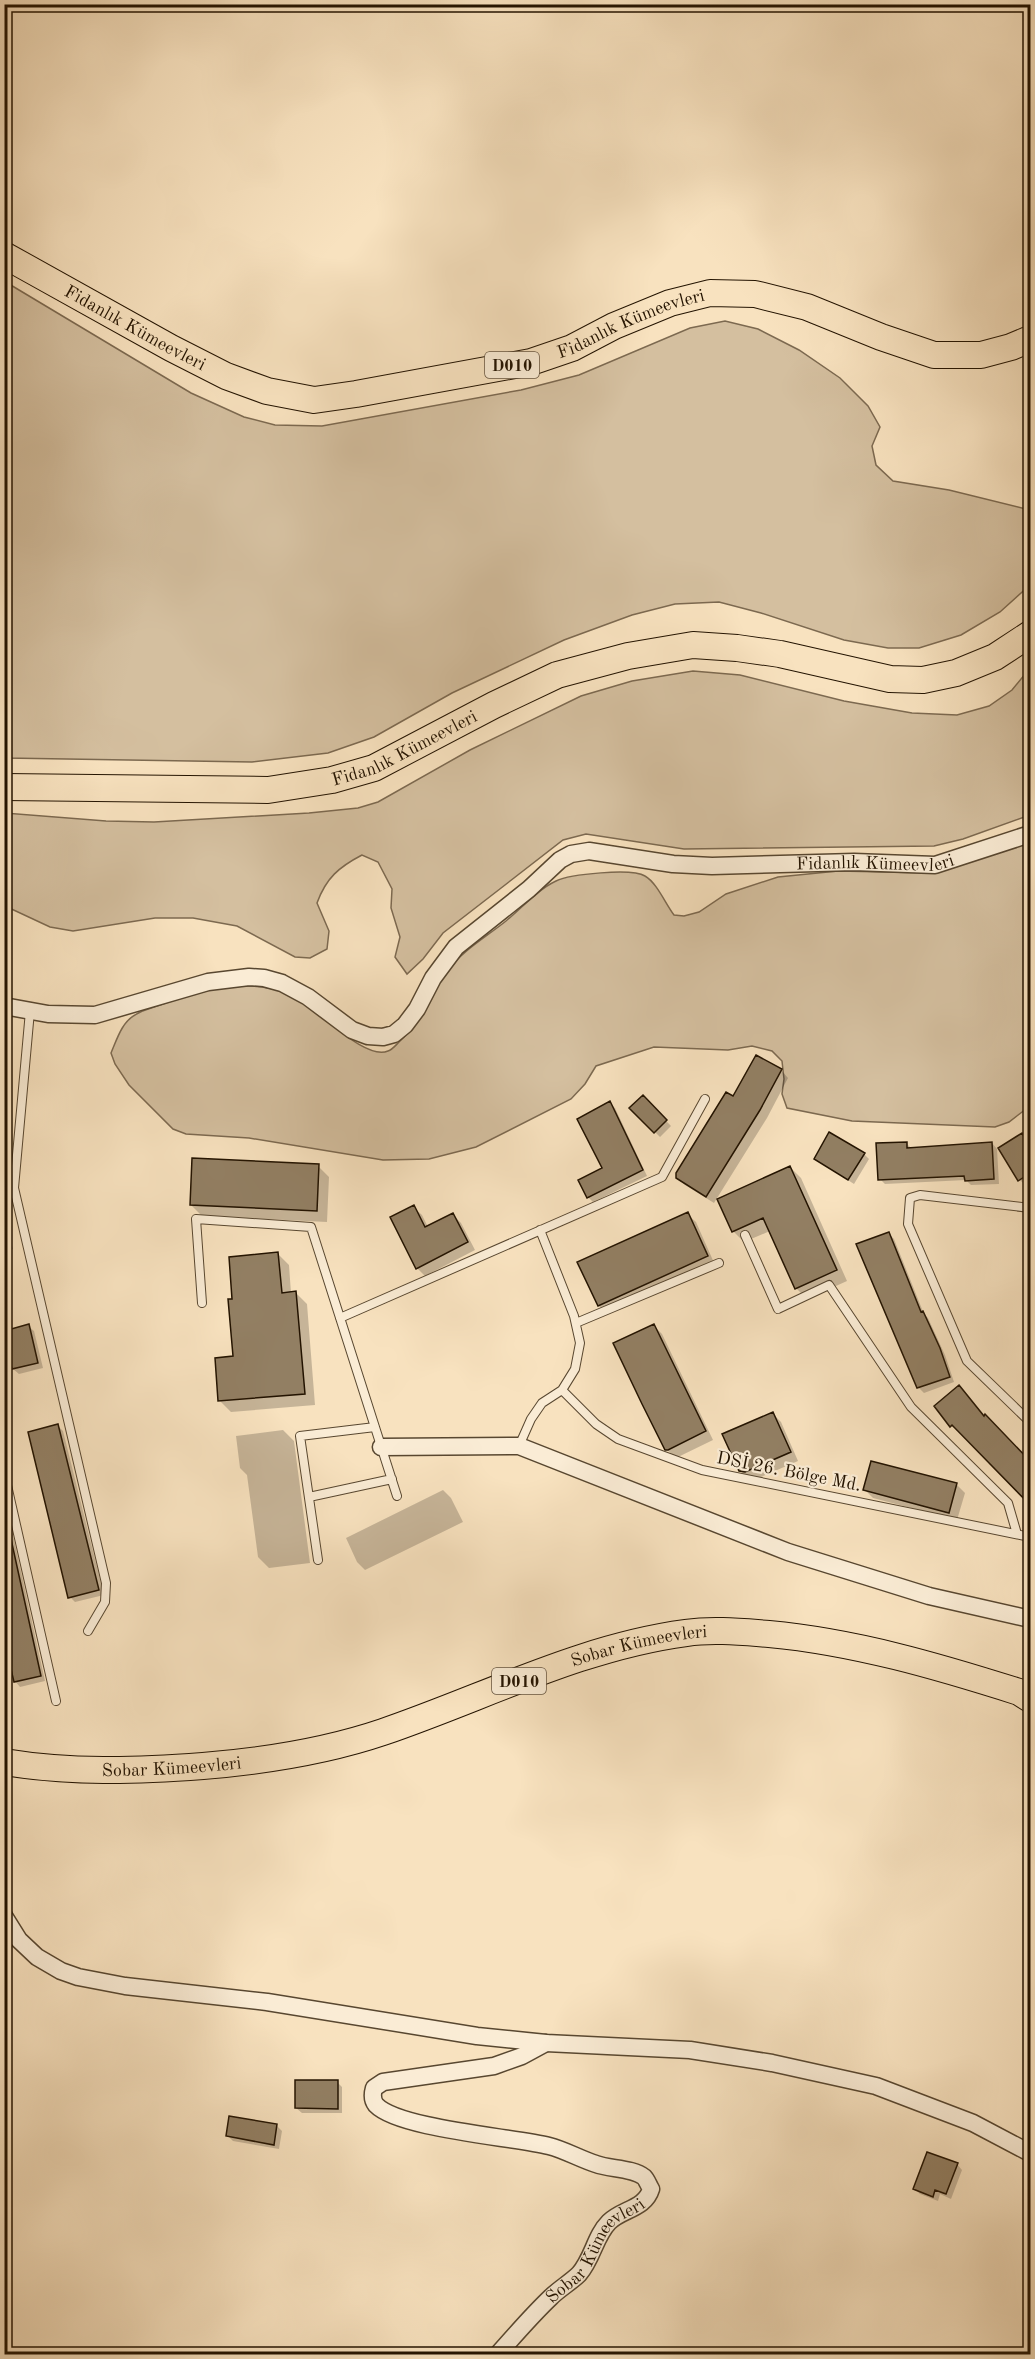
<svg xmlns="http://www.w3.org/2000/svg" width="1035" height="2359" viewBox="0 0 1035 2359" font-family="'Old Standard TT',serif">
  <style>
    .green { fill: #d4bf9f; stroke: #7c6950; stroke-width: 1.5 }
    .shadow { fill: #0003 }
    .building { fill: #927f63; stroke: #231300; stroke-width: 1.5 }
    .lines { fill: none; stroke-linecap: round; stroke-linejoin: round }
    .service-casing { stroke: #584730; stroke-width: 10 }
    .minor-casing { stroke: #584730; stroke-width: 19 }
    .primary-casing { stroke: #231300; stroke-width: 28 }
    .service { stroke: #faecd5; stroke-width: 8 }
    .minor { stroke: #faecd5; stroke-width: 16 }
    .primary { stroke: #f8e2bf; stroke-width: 26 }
    .labels { text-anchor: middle; stroke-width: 4.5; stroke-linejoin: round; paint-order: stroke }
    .shield { fill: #faecd5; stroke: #645440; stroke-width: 1.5 }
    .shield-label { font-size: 16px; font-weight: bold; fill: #231300 }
    .street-label { font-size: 18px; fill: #231300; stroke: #faecd5 }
  </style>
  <rect width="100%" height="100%" fill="#f8e2bf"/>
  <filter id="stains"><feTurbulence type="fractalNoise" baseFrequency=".00333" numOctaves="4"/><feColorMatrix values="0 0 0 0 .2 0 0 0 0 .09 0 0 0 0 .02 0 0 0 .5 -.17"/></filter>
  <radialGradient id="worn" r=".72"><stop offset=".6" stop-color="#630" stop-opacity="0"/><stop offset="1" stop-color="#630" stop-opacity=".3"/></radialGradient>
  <path class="green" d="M 4,281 L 191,393 L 244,417 L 275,425 L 322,426 L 521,390 L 579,375 L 690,328 L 725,321 L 758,329 L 799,350 L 840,378 L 868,406 L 880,427 L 872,446 L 876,465 L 893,481 L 949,490 L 1030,510 L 1030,585 L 1000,612 L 961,635 L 919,648 L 888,648 L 844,640 L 761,613 L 719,602 L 675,604 L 632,615 L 564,640 L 452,693 L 374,737 L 328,753 L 252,762 L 5,758 Z
    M 1030,668 L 1030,815 L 963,839 L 934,846 L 684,849 L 586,834 L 563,840 L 443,933 L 423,959 L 407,974 L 395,957 L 400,937 L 391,908 L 392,889 L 378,862 L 362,855 C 339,867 326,878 317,903 L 329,931 L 327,949 L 310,958 L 295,957 L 237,926 L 193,918 L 155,918 L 73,931 L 50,927 L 5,906 L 5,813 L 106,821 L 154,822 L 309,813 L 358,808 L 378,802 L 470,750 L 581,696 L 632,681 L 693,671 L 740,675 L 844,701 L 912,713 L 957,715 L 989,706 L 1012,690 Z
    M 1030,842 L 1030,1106 L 1009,1122 L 995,1127 L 852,1121 L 787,1108 L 782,1094 L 784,1079 L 782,1061 L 772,1051 L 752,1046 L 728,1050 L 654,1047 L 596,1066 L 585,1084 L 571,1099 L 476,1147 L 429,1159 L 383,1160 L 249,1138 L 186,1134 L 173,1129 L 129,1085 L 115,1064 L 111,1053 C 117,1039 122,1022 135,1015 C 142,1010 152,1008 160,1005 C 199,991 244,978 284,992 C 311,1001 363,1062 388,1051 C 392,1050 396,1045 399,1042 C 422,1021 430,995 447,971 C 462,951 486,937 506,921 C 522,908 537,890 556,881 C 570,874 632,868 645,876 C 657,883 665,903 674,915 L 684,916 L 699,912 L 726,894 L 778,877 L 838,871 L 933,873 Z"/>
  <path class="shadow" d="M 781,1070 L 788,1078 L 767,1118 L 714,1203 L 685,1185 L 677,1178 L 734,1099 Z
    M 643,1097 L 671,1126 L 660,1137 L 631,1108 Z
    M 610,1103 L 615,1108 L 647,1176 L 593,1202 L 588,1197 L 604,1169 Z
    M 1022,1135 L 1030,1144 L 1030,1185 L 1027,1187 L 1020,1180 L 1000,1149 Z
    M 906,1143 L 912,1149 L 992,1143 L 997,1149 L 999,1184 L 971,1185 L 966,1180 L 885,1184 L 880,1179 Z
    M 864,1154 L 869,1159 L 854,1184 L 815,1159 Z
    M 318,1166 L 329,1177 L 327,1222 L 202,1216 L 191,1205 Z
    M 790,1167 L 801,1178 L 847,1281 L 807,1299 L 796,1288 L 770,1231 L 744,1242 L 733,1231 Z
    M 413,1207 L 422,1215 L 428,1227 L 453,1215 L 461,1223 L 475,1250 L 425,1276 L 417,1268 Z
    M 687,1214 L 696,1222 L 715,1265 L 607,1314 L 599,1306 L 579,1263 Z
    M 4,1216 L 13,1249 L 4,1252 Z
    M 888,1233 L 894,1239 L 924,1314 L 928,1318 L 945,1355 L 954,1382 L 924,1393 L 918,1387 Z
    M 278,1254 L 289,1265 L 291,1293 L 296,1293 L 307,1304 L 315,1405 L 231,1412 L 220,1401 L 235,1358 L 234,1301 Z
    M 28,1326 L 34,1331 L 43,1368 L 19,1374 L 13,1369 Z
    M 654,1326 L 662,1334 L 713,1440 L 676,1458 L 666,1449 Z
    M 936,1407 L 985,1416 L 1030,1463 L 1030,1503 L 958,1429 L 957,1431 L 952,1426 Z
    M 773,1414 L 781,1422 L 798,1461 L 754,1480 L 748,1479 L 740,1470 Z
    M 58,1426 L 63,1431 L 104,1595 L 75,1602 L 70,1597 Z
    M 283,1430 L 294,1441 L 310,1563 L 269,1568 L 258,1557 L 247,1475 L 240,1468 L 236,1436 Z
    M 872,1463 L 957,1485 L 965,1493 L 957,1520 L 873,1498 L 865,1490 Z
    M 443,1490 L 451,1498 L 463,1522 L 365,1570 L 357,1562 L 346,1538 Z
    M 4,1512 L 9,1517 L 45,1681 L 20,1687 L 15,1681 L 4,1634 Z
    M 337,2082 L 342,2087 L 342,2113 L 302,2113 L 296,2108 Z
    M 277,2126 L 282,2131 L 279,2149 L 233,2141 L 228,2136 Z
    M 957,2164 L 962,2170 L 951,2199 L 940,2194 L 938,2201 L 920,2194 L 915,2189 Z"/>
  <path class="building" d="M 756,1055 L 782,1069 L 760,1110 L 706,1197 L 676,1178 L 676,1173 L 726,1092 L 733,1096 Z
    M 643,1095 L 667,1120 L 654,1133 L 629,1108 Z
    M 610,1101 L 643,1170 L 587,1198 L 578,1180 L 602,1168 L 577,1119 Z
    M 829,1132 L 865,1153 L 848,1180 L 814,1159 Z
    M 1022,1133 L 1030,1146 L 1030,1173 L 1018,1181 L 998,1148 Z
    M 907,1142 L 907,1148 L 992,1142 L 994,1179 L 965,1181 L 964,1176 L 878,1180 L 876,1143 Z
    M 192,1158 L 319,1164 L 317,1211 L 190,1205 Z
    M 790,1166 L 837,1270 L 795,1289 L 763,1218 L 732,1232 L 717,1199 Z
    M 414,1205 L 425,1227 L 453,1213 L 468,1242 L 416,1269 L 390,1217 Z
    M 688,1212 L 708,1256 L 598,1306 L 577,1262 Z
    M 889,1232 L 921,1312 L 923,1311 L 940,1348 L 950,1377 L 917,1388 L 856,1244 Z
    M 278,1252 L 282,1293 L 296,1291 L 305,1394 L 218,1401 L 215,1358 L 233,1356 L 228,1299 L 232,1299 L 229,1257 Z
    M 29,1324 L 38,1363 L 12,1369 L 4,1340 L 4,1331 Z
    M 654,1324 L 706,1431 L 668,1450 L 665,1450 L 642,1404 L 613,1343 Z
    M 959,1385 L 984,1416 L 985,1414 L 1030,1461 L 1030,1505 L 952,1425 L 950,1427 L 934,1406 Z
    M 773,1412 L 791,1452 L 745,1472 L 739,1471 L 722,1434 Z
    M 58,1424 L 99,1590 L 68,1598 L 28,1432 Z
    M 871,1461 L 957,1483 L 949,1513 L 863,1490 Z
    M 4,1539 L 11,1539 L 41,1676 L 14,1682 L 4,1640 Z
    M 295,2080 L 338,2080 L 338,2109 L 295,2108 Z
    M 229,2116 L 277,2124 L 274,2145 L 226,2136 Z
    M 927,2152 L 958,2163 L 946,2194 L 935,2190 L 933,2197 L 913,2189 Z"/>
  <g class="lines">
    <g class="service-casing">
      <path id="service" d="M 30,1011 L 14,1188 L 106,1583 L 105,1602 L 88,1631
        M 1030,1208 L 920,1195 L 910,1198 L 908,1224 L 967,1361 L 1030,1422
        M 745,1235 L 778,1309 L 829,1285 L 911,1407 L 1008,1503 L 1017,1534
        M 202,1303 L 196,1219 L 311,1227 L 397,1496
        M 340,1318 L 662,1177 L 705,1099
        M 576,1323 L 719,1263
        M 562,1390 L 596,1424 L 618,1439 L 702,1470 L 1030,1537
        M 519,1446 L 531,1419 L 542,1403 L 562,1390 L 575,1369 L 580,1343 L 574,1316 L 540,1230
        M 4,1472 L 56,1701
        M 309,1497 L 392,1479
        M 318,1560 L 300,1436 L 375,1427"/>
    </g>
    <g class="minor-casing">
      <g id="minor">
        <path id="s1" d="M 4,1006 L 48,1014 L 95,1015 L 208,982 L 249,977 L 264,978 L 282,983 L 308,997 L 352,1030 L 368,1036 L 383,1037 L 394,1034 L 405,1025 L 417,1009 L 433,978 L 456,947 L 529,889 L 560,860 L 571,854 L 589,851 L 673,864 L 712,866 L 854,862 L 935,865 L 1030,834"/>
        <path d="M 381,1447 L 519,1446 L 788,1552 L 929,1596 L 1030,1619"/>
        <path d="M 4,1916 L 19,1940 L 37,1957 L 61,1971 L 78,1977 L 125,1986 L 267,2002 L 477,2036 L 546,2043 L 690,2050 L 772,2063 L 876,2086 L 973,2123 L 1030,2153"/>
        <path id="s2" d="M 498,2354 C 515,2335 532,2315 551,2297 C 559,2289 571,2282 579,2274 C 593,2258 595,2236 609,2222 C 622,2209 645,2209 651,2189 C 649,2186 647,2180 644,2177 C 633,2168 609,2169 596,2164 C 580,2159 565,2150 549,2146 C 513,2137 399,2129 376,2105 C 372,2100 372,2095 374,2088 L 383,2082 L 494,2066 L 522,2056 L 546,2043"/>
      </g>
    </g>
    <g class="primary-casing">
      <g id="primary">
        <path id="s3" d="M 4,255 L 171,348 L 226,376 L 267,391 L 314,400 L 356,394 L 531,362 L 572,348 L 614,326 L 670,303 L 710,293 L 755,294 L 807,307 L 881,337 L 934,355 L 981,355 L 1011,347 L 1030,339"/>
        <path id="s4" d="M 4,787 L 268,790 L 332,780 L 374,768 L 494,705 L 557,675 L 628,656 L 693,645 L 737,648 L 780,654 L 890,679 L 923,680 L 956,673 L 995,657 L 1030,634"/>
        <path id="s5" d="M 4,1762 C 71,1773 136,1771 203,1766 C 264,1761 324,1752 383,1732 C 483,1698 580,1647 686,1633 C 713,1629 742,1632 769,1634 C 855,1642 937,1666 1019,1692 L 1030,1699"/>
      </g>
    </g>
    <use href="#service" class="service"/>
    <use href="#minor" class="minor"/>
    <use href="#primary" class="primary"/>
  </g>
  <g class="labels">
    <g class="shield">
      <rect x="485" y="352" width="54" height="26" rx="4.5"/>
      <rect x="492" y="1668" width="54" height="26" rx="4.5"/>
    </g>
    <g class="shield-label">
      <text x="512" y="371">D010</text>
      <text x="519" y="1687">D010</text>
    </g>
    <g class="street-label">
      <text dy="6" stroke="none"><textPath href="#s3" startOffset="672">Fidanlık Kümeevleri</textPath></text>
      <text dy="6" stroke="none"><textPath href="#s3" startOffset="150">Fidanlık Kümeevleri</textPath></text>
      <text dy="6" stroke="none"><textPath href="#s4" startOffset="408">Fidanlık Kümeevleri</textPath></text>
      <text dy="6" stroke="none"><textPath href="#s1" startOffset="974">Fidanlık Kümeevleri</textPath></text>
      <text transform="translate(789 1471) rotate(11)" y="6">DSİ 26. Bölge Md.</text>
      <text dy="6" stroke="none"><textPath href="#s5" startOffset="654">Sobar Kümeevleri</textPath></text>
      <text dy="6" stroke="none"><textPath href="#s5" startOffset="168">Sobar Kümeevleri</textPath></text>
      <text dy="6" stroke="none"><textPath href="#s2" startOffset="144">Sobar Kümeevleri</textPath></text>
    </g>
  </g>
  <rect width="1035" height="2359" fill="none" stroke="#f8e2bf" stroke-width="24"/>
  <rect x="6" y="6" width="1023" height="2347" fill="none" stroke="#231300" stroke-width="3"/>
  <rect x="12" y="12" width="1011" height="2335" fill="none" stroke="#231300" stroke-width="1.5"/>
  <rect width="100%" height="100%" filter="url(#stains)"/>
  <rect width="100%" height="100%" fill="url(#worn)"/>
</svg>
